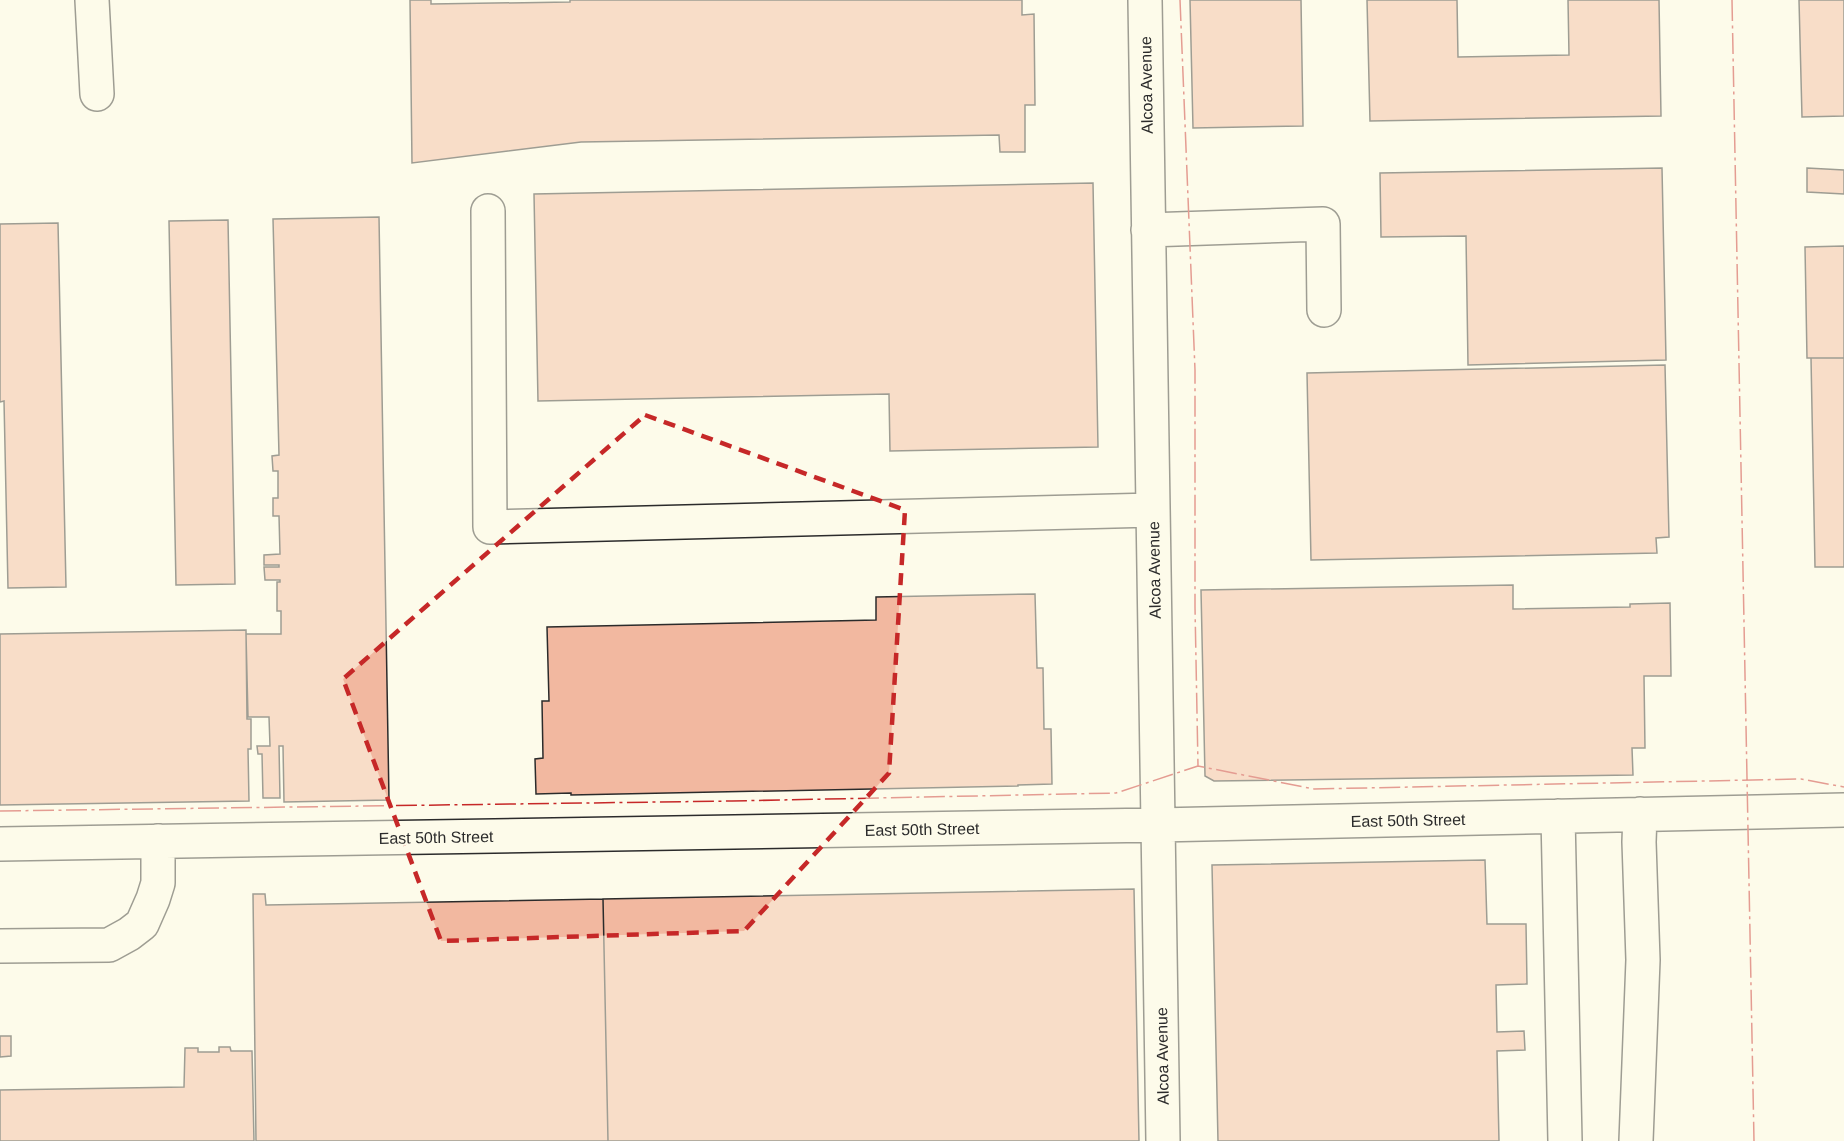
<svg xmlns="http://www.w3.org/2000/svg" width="1844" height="1141" viewBox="0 0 1844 1141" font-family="Arial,sans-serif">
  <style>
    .building { fill: #f2b8a0; stroke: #2b2b2b; stroke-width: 1.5 }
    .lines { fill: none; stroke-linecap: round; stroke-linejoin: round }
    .minor-casing { stroke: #2b2b2b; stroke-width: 36 }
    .minor { stroke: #fdfbea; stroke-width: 33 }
    .power { stroke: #c62828; stroke-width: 1.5; stroke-dasharray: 21 4.5 3 4.5; stroke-linecap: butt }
    .marked { fill: none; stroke: #c62828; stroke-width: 4.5; stroke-dasharray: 12 8; stroke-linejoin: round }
    .labels { text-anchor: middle; stroke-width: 4.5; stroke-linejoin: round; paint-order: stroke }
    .street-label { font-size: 16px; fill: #2b2b2b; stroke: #fdfbea }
  </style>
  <rect width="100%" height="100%" fill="#fdfbea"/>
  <path class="building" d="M 410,0 L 431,0 L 431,4 L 570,2 L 570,0 L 1022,0 L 1022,15 L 1034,14 L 1035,105 L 1025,105 L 1025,152 L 1000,152 L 999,135 L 581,142 L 412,163 Z
    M 1190,0 L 1301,0 L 1303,126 L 1193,128 Z
    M 1367,0 L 1457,0 L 1458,57 L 1569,55 L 1568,0 L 1659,0 L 1661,116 L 1370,121 Z
    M 1799,0 L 1844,0 L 1844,116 L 1802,117 Z
    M 1662,168 L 1666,360 L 1468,365 L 1466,236 L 1381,237 L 1380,173 Z
    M 1807,168 L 1844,170 L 1844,194 L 1807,192 Z
    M 1093,183 L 1098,447 L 890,451 L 889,394 L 538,401 L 534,194 Z
    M 379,217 L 389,800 L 284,802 L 283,746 L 279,746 L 280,798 L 263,798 L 262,754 L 258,754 L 257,746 L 270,746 L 269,717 L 248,717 L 246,634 L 281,634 L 281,611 L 277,611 L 277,582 L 280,582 L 280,580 L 265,580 L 264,567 L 279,567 L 279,565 L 264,565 L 264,555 L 280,554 L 279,516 L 273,516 L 273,498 L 278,498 L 278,471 L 273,471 L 272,456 L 279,455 L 273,219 Z
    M 228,220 L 235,584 L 176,585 L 169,221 Z
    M 58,223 L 66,587 L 8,588 L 4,401 L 0,402 L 0,224 Z
    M 1844,246 L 1844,358 L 1807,358 L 1805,247 Z
    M 1811,358 L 1844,358 L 1844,567 L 1815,567 Z
    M 1665,365 L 1669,537 L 1656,538 L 1657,553 L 1311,560 L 1307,373 Z
    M 1513,585 L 1513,609 L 1630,607 L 1630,604 L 1670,603 L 1671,676 L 1644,676 L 1645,748 L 1632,748 L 1633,775 L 1214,781 L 1205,776 L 1201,590 Z
    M 1035,594 L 1037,668 L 1043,668 L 1044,729 L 1051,729 L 1052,784 L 1018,785 L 1018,786 L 571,795 L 571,793 L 536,794 L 535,759 L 543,758 L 542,701 L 549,701 L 547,627 L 876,620 L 876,597 Z
    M 246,630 L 247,719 L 251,719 L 251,749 L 248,749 L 249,801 L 0,805 L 0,634 Z
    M 1485,860 L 1487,924 L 1526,924 L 1527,984 L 1496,985 L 1497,1032 L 1524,1031 L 1525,1050 L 1497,1051 L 1499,1141 L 1218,1141 L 1212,865 Z
    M 1134,889 L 1139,1141 L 608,1141 L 603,899 Z
    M 253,894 L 265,894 L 266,905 L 603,899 L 608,1141 L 256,1141 Z
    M 0,1036 L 11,1036 L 11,1056 L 0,1057 Z
    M 219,1047 L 230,1047 L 231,1051 L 252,1051 L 254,1141 L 0,1141 L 0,1090 L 184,1087 L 185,1048 L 198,1048 L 198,1052 L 219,1052 Z"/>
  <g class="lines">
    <g class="minor-casing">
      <path id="minor" d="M 92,0 L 97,94
        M 1145,0 L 1163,1141
        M 488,211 L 490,527 L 1153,510
        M 1148,230 L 1323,224 L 1324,310
        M 1558,816 L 1565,1141
        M 0,844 L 1158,825 L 1844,810
        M 0,946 L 109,945 L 129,934 L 142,924 L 153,899 L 158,883 L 158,841
        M 1636,1141 L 1643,960 L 1639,842 L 1640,814"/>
    </g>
    <use href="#minor" class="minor"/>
    <path class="power" d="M 1180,0 L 1195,370 L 1195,607 L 1198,766
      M 1732,0 L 1754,1141
      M 0,811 L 732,801 L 1116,793 L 1198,766 L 1314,789 L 1801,779 L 1844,787"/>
  </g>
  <path d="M0 0H1844V1141H0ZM 645,415 L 905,510 L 889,773 L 744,931 L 441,941 L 343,679 Z" fill="#fdfbea" fill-opacity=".55" fill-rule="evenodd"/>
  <path class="marked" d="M 645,415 L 905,510 L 889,773 L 744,931 L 441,941 L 343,679 Z"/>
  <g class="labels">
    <g class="street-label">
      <text transform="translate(1146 85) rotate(-91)" y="6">Alcoa Avenue</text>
      <text transform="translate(1154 570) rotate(-91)" y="6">Alcoa Avenue</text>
      <text transform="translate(1408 820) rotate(-1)" y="6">East 50th Street</text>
      <text transform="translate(922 829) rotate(-1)" y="6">East 50th Street</text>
      <text transform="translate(436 837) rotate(-1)" y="6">East 50th Street</text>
      <text transform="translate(1162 1056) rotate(-91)" y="6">Alcoa Avenue</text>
    </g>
  </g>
</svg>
